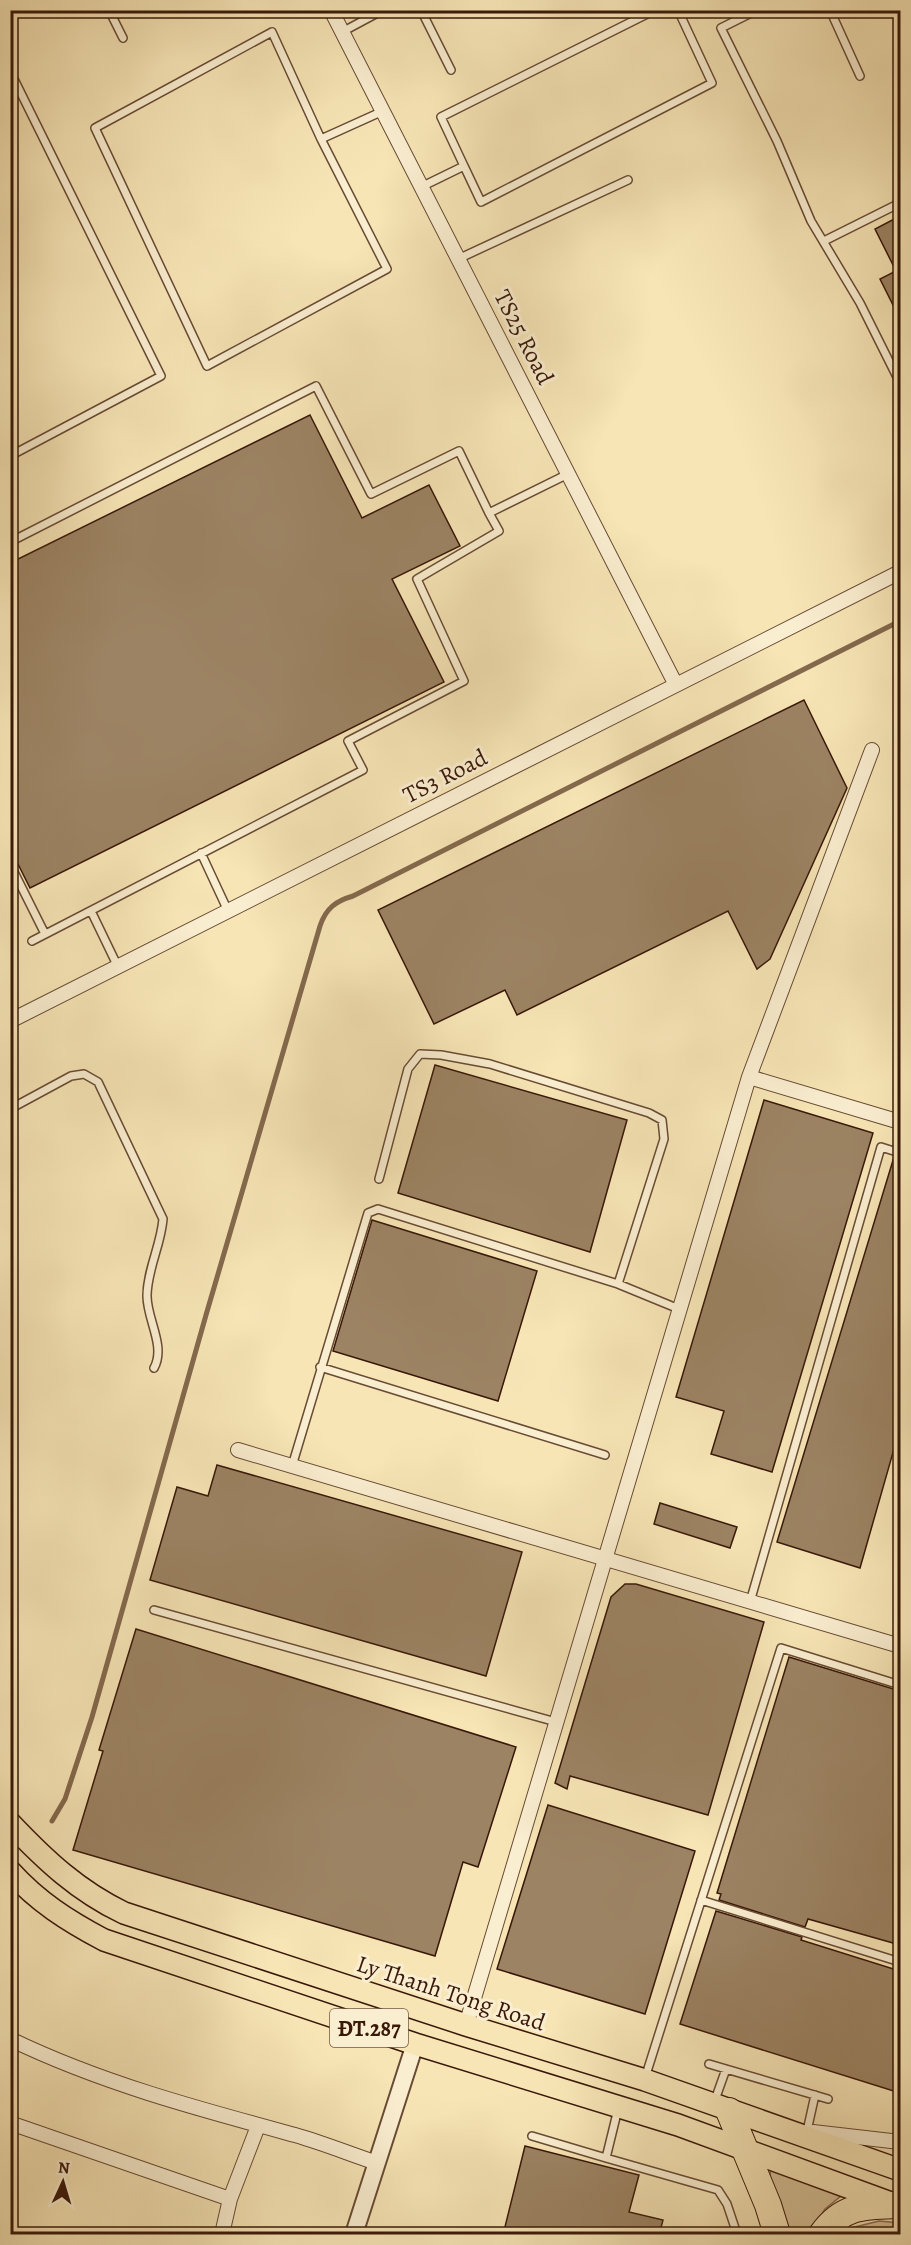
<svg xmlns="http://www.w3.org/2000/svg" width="911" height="2245" viewBox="0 0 911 2245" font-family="Alegreya,serif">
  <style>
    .green { fill: #d7c299; stroke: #886d51; stroke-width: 1.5 }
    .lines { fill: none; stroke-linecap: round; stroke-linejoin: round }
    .stream { stroke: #84694d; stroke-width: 5 }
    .building { fill: #9c8363; stroke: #391809; stroke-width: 1.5 }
    .service-casing { stroke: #684b34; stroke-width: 10 }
    .minor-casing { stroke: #684b34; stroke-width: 16 }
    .tertiary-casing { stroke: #684b34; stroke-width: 20 }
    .primary-casing { stroke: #391809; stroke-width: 24 }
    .motorway-casing { stroke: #391809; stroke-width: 28 }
    .service { stroke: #faeed0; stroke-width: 7 }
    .minor { stroke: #faeed0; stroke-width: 14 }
    .tertiary { stroke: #faeed0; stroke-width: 16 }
    .primary { stroke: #f7e5b6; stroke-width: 21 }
    .motorway { stroke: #f7e5b6; stroke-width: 26 }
    .labels { text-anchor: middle; stroke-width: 6; stroke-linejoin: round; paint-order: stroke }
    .shield { fill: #faeed0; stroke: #735845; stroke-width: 1.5 }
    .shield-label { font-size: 22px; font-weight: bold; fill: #391809 }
    .street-label { font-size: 24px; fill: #391809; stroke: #faeed0 }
  </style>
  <rect width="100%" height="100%" fill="#f7e5b6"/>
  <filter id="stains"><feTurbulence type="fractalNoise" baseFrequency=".00333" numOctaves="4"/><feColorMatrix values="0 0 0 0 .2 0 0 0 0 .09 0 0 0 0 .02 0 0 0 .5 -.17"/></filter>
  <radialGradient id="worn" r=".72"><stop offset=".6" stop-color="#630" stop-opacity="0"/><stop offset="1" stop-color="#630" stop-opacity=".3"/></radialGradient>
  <path class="green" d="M 771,2170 L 841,2196 L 825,2209 L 809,2234 L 789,2234 C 784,2221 766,2181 771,2170 Z
    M 879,2221 L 900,2223 L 900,2234 L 842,2234 L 851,2228 Z"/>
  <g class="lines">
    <path class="stream" d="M 52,1821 L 65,1799 L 92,1717 L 206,1315 L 320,926 C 326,908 336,901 353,896 L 900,621"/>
  </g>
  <path class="building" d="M 900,216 L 900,319 L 880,279 L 896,271 L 875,229 Z
    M 310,415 L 362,518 L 429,485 L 460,546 L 392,579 L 444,682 L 30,888 L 10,848 L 10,563 Z
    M 804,700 L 847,788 L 770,959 L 757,969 L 728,911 L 517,1015 L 505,990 L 434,1024 L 378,910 Z
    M 435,1065 L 627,1120 L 590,1252 L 398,1193 Z
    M 764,1100 L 873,1133 L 772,1472 L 711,1454 L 724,1411 L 676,1397 Z
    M 894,1157 L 900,1159 L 900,1428 L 860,1568 L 777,1542 Z
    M 372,1220 L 537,1271 L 498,1401 L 333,1351 Z
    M 217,1465 L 522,1552 L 486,1676 L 150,1580 L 177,1487 L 208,1496 Z
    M 660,1503 L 737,1527 L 730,1548 L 654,1524 Z
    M 625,1584 L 636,1584 L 764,1622 L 708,1815 L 570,1776 L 567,1789 L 555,1783 L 611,1597 Z
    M 136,1629 L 516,1747 L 478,1867 L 463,1862 L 435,1956 L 73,1850 L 103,1751 L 99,1750 Z
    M 789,1657 L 900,1691 L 900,1945 L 808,1919 L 805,1927 L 719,1900 L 721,1894 L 717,1893 Z
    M 548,1805 L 695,1851 L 645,2014 L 497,1969 Z
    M 716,1911 L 802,1937 L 801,1940 L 900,1971 L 900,2093 L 680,2024 Z
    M 525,2146 L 639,2175 L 629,2212 L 663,2220 L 659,2235 L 503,2235 Z"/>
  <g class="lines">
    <g class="service-casing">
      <path id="service" d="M 109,10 L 123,38
        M 421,10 L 451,70
        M 757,10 L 721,28 L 777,141 L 811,221 L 860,303 L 900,383
        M 830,10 L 860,76
        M 342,32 L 383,10
        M 10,71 L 161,376 L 10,456
        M 321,139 L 272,32 L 95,128 L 207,366 L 387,269 L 321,139 L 383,111
        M 464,166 L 481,202 L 712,83 L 678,10
        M 421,187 L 464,166 L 441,117 L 655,10
        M 824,241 L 900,203
        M 458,259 L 628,180
        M 10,542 L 316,386 L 371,494 L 459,451 L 489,513
        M 201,853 L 228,911
        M 10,864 L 45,934
        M 91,911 L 118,967
        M 32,941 L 363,770 L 348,741 L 464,681 L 417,579 L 499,531 L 489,513 L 568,474
        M 10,1109 L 71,1076 L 84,1074 L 98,1082 L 163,1219 C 161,1245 147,1270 147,1296 C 147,1320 166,1346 154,1368
        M 379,1179 L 408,1069 L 420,1054 L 441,1055 L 490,1064 L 649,1113 L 662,1120 L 664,1139 L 618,1284
        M 320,1367 L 605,1455
        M 292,1466 L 368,1213 L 378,1209 L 618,1284 L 679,1309
        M 750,1602 L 881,1147 L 900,1153
        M 154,1610 L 556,1722
        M 701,1900 L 900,1962
        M 709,2064 L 828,2099
        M 645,2078 L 781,1648 L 900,1685
        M 715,2100 L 726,2069
        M 807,2131 L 815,2095
        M 532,2136 L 606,2158 L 618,2109
        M 606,2158 L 718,2190 L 727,2204 L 737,2234"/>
    </g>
    <g class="minor-casing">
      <path id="minor" d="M 331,10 L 676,685
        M 10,1021 L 900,572
        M 749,1077 L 900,1122
        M 238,1450 L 900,1646
        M 466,2025 L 749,1077 L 872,750
        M 10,2039 C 101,2083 199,2109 295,2135 C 323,2143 350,2154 377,2163
        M 10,2123 L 230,2199
        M 813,2132 L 900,2142
        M 222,2234 L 230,2199 L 258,2126"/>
    </g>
    <g class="tertiary-casing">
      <path id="tertiary" d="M 354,2234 L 415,2044"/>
    </g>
    <g class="primary-casing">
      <path id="primary" d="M 10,1823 C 45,1860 78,1891 124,1913 L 466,2025 L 645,2080 L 900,2170
        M 10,1871 C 38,1902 68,1921 104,1940 L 415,2044 L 678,2125 L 891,2203"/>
    </g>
    <g class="motorway-casing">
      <path id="motorway" d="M 729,2111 L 768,2205 L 777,2234
        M 822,2234 C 843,2205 864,2206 898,2205"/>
    </g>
    <use href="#service" class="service"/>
    <use href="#minor" class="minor"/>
    <use href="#tertiary" class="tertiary"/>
    <use href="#primary" class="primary"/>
    <use href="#motorway" class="motorway"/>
  </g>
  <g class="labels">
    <rect class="shield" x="330" y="2009" width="78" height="38" rx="4.5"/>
    <g class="shield-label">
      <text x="369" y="2036">ĐT.287</text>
    </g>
    <g class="street-label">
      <text transform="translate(524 337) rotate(63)" y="8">TS25 Road</text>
      <text transform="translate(445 776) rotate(-27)" y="8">TS3 Road</text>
      <text transform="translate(451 1993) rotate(18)" y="8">Ly Thanh Tong Road</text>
    </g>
  </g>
  <rect width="911" height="2245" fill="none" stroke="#f7e5b6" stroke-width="36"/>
  <rect x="12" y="12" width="887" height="2221" fill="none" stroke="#391809" stroke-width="3"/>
  <rect x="18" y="18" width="875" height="2209" fill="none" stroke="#391809" stroke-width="1.5"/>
  <g transform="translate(63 2182) rotate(4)" stroke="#faeed0" stroke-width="4.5" paint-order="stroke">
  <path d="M0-4.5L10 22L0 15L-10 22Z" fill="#391809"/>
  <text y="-9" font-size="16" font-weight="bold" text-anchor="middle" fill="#391809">N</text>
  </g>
  <rect width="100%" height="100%" filter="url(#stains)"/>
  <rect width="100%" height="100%" fill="url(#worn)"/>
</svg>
